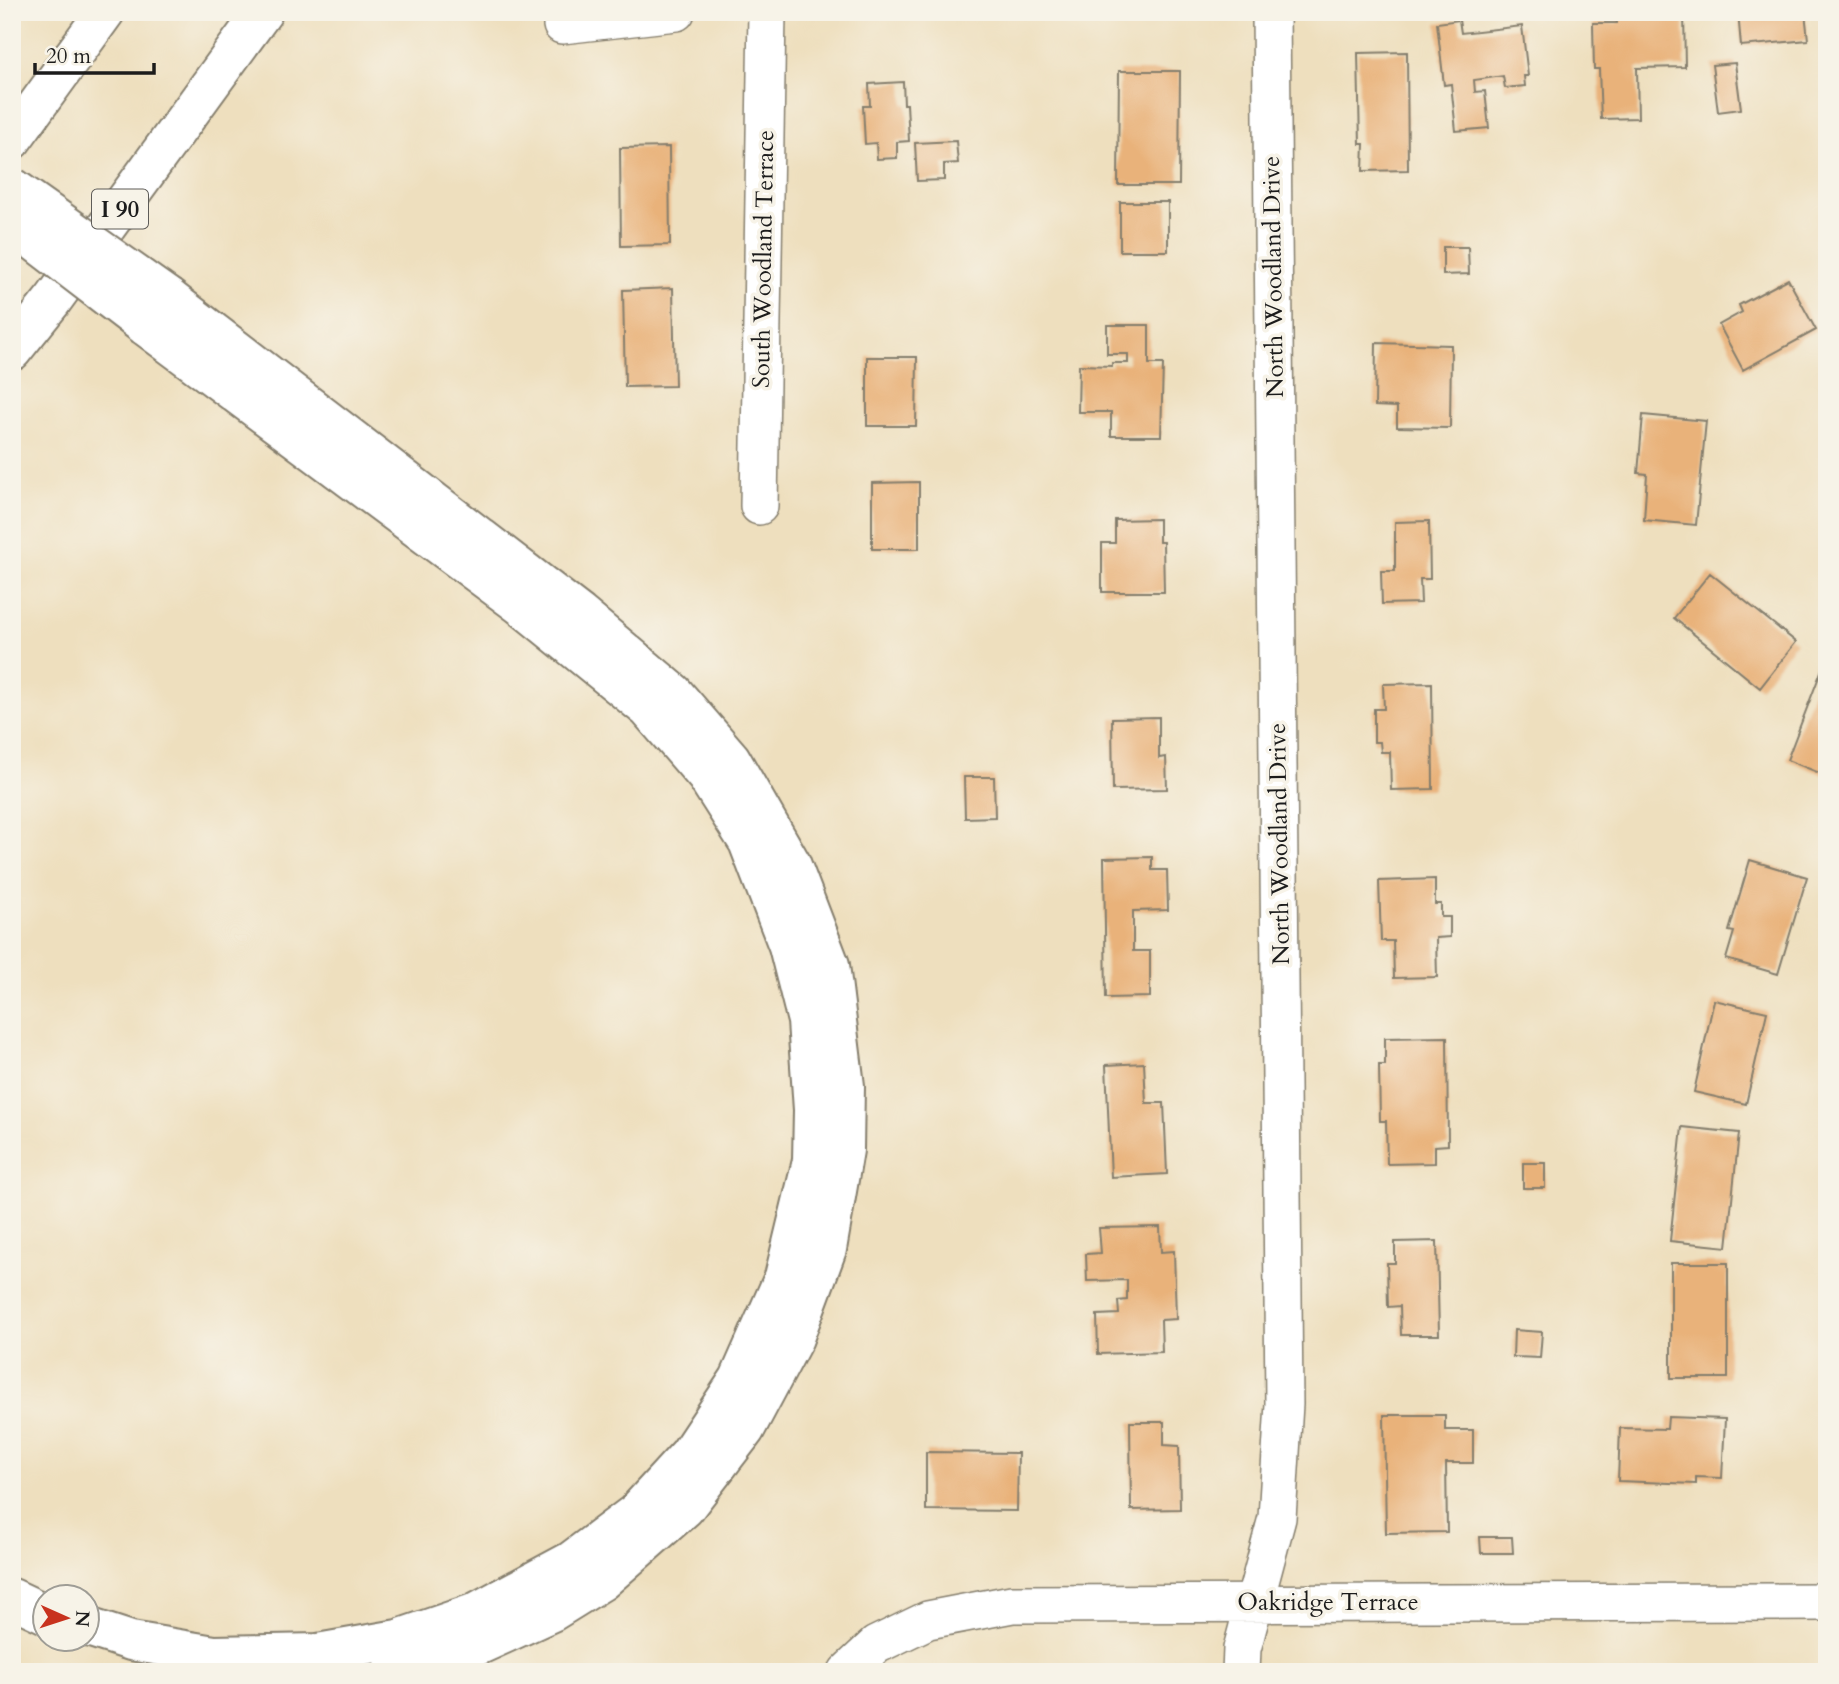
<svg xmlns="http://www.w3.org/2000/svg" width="1839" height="1684" viewBox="0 0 1839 1684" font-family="Cardo,serif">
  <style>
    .building { fill: #e9b27a }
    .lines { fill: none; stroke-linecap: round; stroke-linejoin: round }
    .minor-casing { stroke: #857e6d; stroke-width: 40 }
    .motorway-casing { stroke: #857e6d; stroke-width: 42 }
    .minor { stroke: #fff; stroke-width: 37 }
    .motorway { stroke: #fff; stroke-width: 38 }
    .motorway-bridge-casing { stroke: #857e6d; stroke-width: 42; stroke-linecap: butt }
    .motorway-bridge { stroke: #fff; stroke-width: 38 }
    .labels { text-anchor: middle; stroke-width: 7; stroke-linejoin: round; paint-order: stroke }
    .shield { fill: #f7f3e8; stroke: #5e5c59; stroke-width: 2 }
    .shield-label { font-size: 23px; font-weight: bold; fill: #1c1c1c }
    .street-label { font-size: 24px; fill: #1c1c1c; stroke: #f7f3e8 }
  </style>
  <rect width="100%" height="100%" fill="#f7f3e8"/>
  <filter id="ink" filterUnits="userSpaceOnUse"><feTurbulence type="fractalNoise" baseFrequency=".0143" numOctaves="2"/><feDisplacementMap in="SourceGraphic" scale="14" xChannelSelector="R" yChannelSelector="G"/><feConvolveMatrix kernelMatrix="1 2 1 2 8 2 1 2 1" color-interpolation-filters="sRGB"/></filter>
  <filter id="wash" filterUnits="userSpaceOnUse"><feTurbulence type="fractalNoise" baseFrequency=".00686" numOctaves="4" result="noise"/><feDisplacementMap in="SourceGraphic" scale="28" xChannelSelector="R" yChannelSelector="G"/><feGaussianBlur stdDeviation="1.57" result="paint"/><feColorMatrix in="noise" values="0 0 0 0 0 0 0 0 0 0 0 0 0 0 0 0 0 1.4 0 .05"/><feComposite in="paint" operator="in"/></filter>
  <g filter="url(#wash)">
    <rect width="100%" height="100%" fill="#eedfbe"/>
    <g id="blocks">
      <path class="building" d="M 1684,12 L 1685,67 L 1637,68 L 1638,118 L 1601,119 L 1599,69 L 1594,69 L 1593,23 L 1617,23 L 1617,14 Z
        M 1738,12 L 1805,12 L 1808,40 L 1741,46 Z
        M 1459,20 L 1461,33 L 1522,26 L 1528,76 L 1524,76 L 1525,86 L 1505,88 L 1503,76 L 1474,80 L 1475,92 L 1485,91 L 1489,128 L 1456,131 L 1451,84 L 1444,85 L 1437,23 Z
        M 1407,52 L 1408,170 L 1363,171 L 1364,144 L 1360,144 L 1358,53 Z
        M 1735,63 L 1741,109 L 1718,112 L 1712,65 Z
        M 1119,71 L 1180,71 L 1179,185 L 1118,185 Z
        M 903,82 L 904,104 L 907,104 L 909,141 L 897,142 L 897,158 L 877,159 L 876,143 L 865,144 L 863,106 L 870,106 L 869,84 Z
        M 956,141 L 958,163 L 944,164 L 944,180 L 917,181 L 915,143 Z
        M 669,147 L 670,245 L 621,246 L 620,148 Z
        M 1120,202 L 1168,202 L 1168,251 L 1120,251 Z
        M 1443,247 L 1468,247 L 1469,274 L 1443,275 Z
        M 1788,279 L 1816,330 L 1743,370 L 1719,325 L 1742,312 L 1739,305 Z
        M 673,288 L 675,386 L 625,387 L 623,290 Z
        M 1107,325 L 1149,325 L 1149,364 L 1163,364 L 1161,436 L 1111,436 L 1111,412 L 1078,412 L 1079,365 L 1112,366 L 1112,363 L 1128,363 L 1128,354 L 1107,354 Z
        M 1376,343 L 1451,345 L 1450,428 L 1397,427 L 1397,407 L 1375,406 Z
        M 867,357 L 917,357 L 916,426 L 867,426 Z
        M 1643,415 L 1706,421 L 1696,525 L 1644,520 L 1647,474 L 1638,473 Z
        M 919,482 L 919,549 L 872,549 L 872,483 Z
        M 1159,519 L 1159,542 L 1163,542 L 1164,592 L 1102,592 L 1102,543 L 1115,543 L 1115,520 Z
        M 1429,521 L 1430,579 L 1420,579 L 1421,603 L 1382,604 L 1381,571 L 1395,571 L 1395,522 Z
        M 1710,573 L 1796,642 L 1760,688 L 1674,618 Z
        M 1822,669 L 1827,671 L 1827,776 L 1787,760 Z
        M 1432,683 L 1433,789 L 1391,790 L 1390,752 L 1381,752 L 1380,742 L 1374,742 L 1374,709 L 1384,709 L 1383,684 Z
        M 1159,717 L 1159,758 L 1166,757 L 1167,789 L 1113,790 L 1112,718 Z
        M 964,777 L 994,777 L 995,817 L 965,818 Z
        M 1152,857 L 1152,870 L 1167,870 L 1168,910 L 1133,911 L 1133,951 L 1150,951 L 1150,997 L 1106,998 L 1104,858 Z
        M 1750,860 L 1807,877 L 1778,974 L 1726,959 L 1734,932 L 1729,931 Z
        M 1435,879 L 1435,904 L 1441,904 L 1441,917 L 1450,917 L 1450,937 L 1436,938 L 1437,977 L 1394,978 L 1393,941 L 1381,941 L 1379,881 Z
        M 1714,1000 L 1767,1012 L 1746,1104 L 1694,1092 Z
        M 1447,1037 L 1448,1145 L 1435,1146 L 1435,1163 L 1387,1164 L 1386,1121 L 1380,1121 L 1379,1065 L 1385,1065 L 1385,1038 Z
        M 1144,1063 L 1146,1103 L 1164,1103 L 1167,1174 L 1111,1177 L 1106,1065 Z
        M 1682,1127 L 1739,1133 L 1727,1247 L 1670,1241 Z
        M 1523,1163 L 1545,1163 L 1545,1188 L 1523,1188 Z
        M 1160,1227 L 1161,1252 L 1174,1251 L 1176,1319 L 1161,1320 L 1162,1352 L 1098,1354 L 1097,1315 L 1119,1314 L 1118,1301 L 1127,1300 L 1127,1280 L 1087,1281 L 1086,1254 L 1101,1253 L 1099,1228 Z
        M 1437,1241 L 1439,1335 L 1401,1335 L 1400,1306 L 1388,1307 L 1387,1263 L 1395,1263 L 1395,1242 Z
        M 1671,1263 L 1728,1263 L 1728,1378 L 1671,1378 Z
        M 1514,1330 L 1542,1332 L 1540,1358 L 1513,1357 Z
        M 1384,1415 L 1445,1415 L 1445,1430 L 1473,1430 L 1473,1463 L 1446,1463 L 1447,1532 L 1386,1533 Z
        M 1668,1417 L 1725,1419 L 1722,1478 L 1696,1477 L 1696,1484 L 1618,1481 L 1620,1428 L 1667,1429 Z
        M 1130,1422 L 1164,1422 L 1164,1445 L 1179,1446 L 1180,1509 L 1131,1510 Z
        M 926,1452 L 1018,1453 L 1017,1511 L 926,1510 Z
        M 1480,1537 L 1512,1537 L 1513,1553 L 1481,1553 Z"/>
    </g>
  </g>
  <g filter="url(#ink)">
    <use href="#blocks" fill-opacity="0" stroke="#857e6d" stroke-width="2"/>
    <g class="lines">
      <g class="minor-casing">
        <path id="minor" d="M 562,25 L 676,12
          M 759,506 L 767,12
          M 847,1672 L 876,1645 L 928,1620 L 1012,1604 L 1827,1602
          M 1241,1672 L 1242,1649 L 1277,1518 L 1284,1404 L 1271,12"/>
      </g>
      <g class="motorway-casing">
        <path id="motorway" d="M 12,140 L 105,12
          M 169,298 L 580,614 L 673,692 L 731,759 L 791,863 L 830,965 L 845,1086 L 844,1150 L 827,1249 L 794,1338 L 745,1430 L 685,1508 L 602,1581 L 552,1612 L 460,1654 L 391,1672
          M 12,351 L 53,300 L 263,12
          M 12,1598 L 46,1614
          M 88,1627 L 131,1641 L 214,1655 L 318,1653 L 398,1639 L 474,1613 L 571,1561 L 635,1513 L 689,1454 L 739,1379 L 784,1277 L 812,1161 L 813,1110 L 807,1021 L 788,946 L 748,842 L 706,776 L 648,709 L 520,605 L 145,326"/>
      </g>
      <use href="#minor" class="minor"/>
      <use href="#motorway" class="motorway"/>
      <g class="motorway-bridge-casing">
        <path id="motorway-bridge" d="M 12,187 L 169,298
          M 12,224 L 145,326"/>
      </g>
      <use href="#motorway-bridge" class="motorway-bridge"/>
    </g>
  </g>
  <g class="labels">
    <rect class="shield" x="92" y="189.5" width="56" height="39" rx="5"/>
    <g class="shield-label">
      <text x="120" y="217">I 90</text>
    </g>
    <g class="street-label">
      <text transform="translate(763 259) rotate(-89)" y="8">South Woodland Terrace</text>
      <text transform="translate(1273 277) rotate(-91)" y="8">North Woodland Drive</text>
      <text transform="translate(1279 844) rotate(-91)" y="8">North Woodland Drive</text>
      <text x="1328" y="1610">Oakridge Terrace</text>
    </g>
  </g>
  <rect width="1839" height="1684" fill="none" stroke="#f7f3e8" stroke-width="42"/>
  <g transform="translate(66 1618) rotate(93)"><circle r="33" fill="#f7f3e8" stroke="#9f9d96" stroke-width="2"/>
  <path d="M0-5L12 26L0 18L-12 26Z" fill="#c8321e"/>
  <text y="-10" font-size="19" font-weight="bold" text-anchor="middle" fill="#1c1c1c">N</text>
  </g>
  <path d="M35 63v10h119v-10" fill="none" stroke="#1c1c1c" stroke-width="3.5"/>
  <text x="46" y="63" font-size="21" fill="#1c1c1c" stroke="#f7f3e8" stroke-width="5" paint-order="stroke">20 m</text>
</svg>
